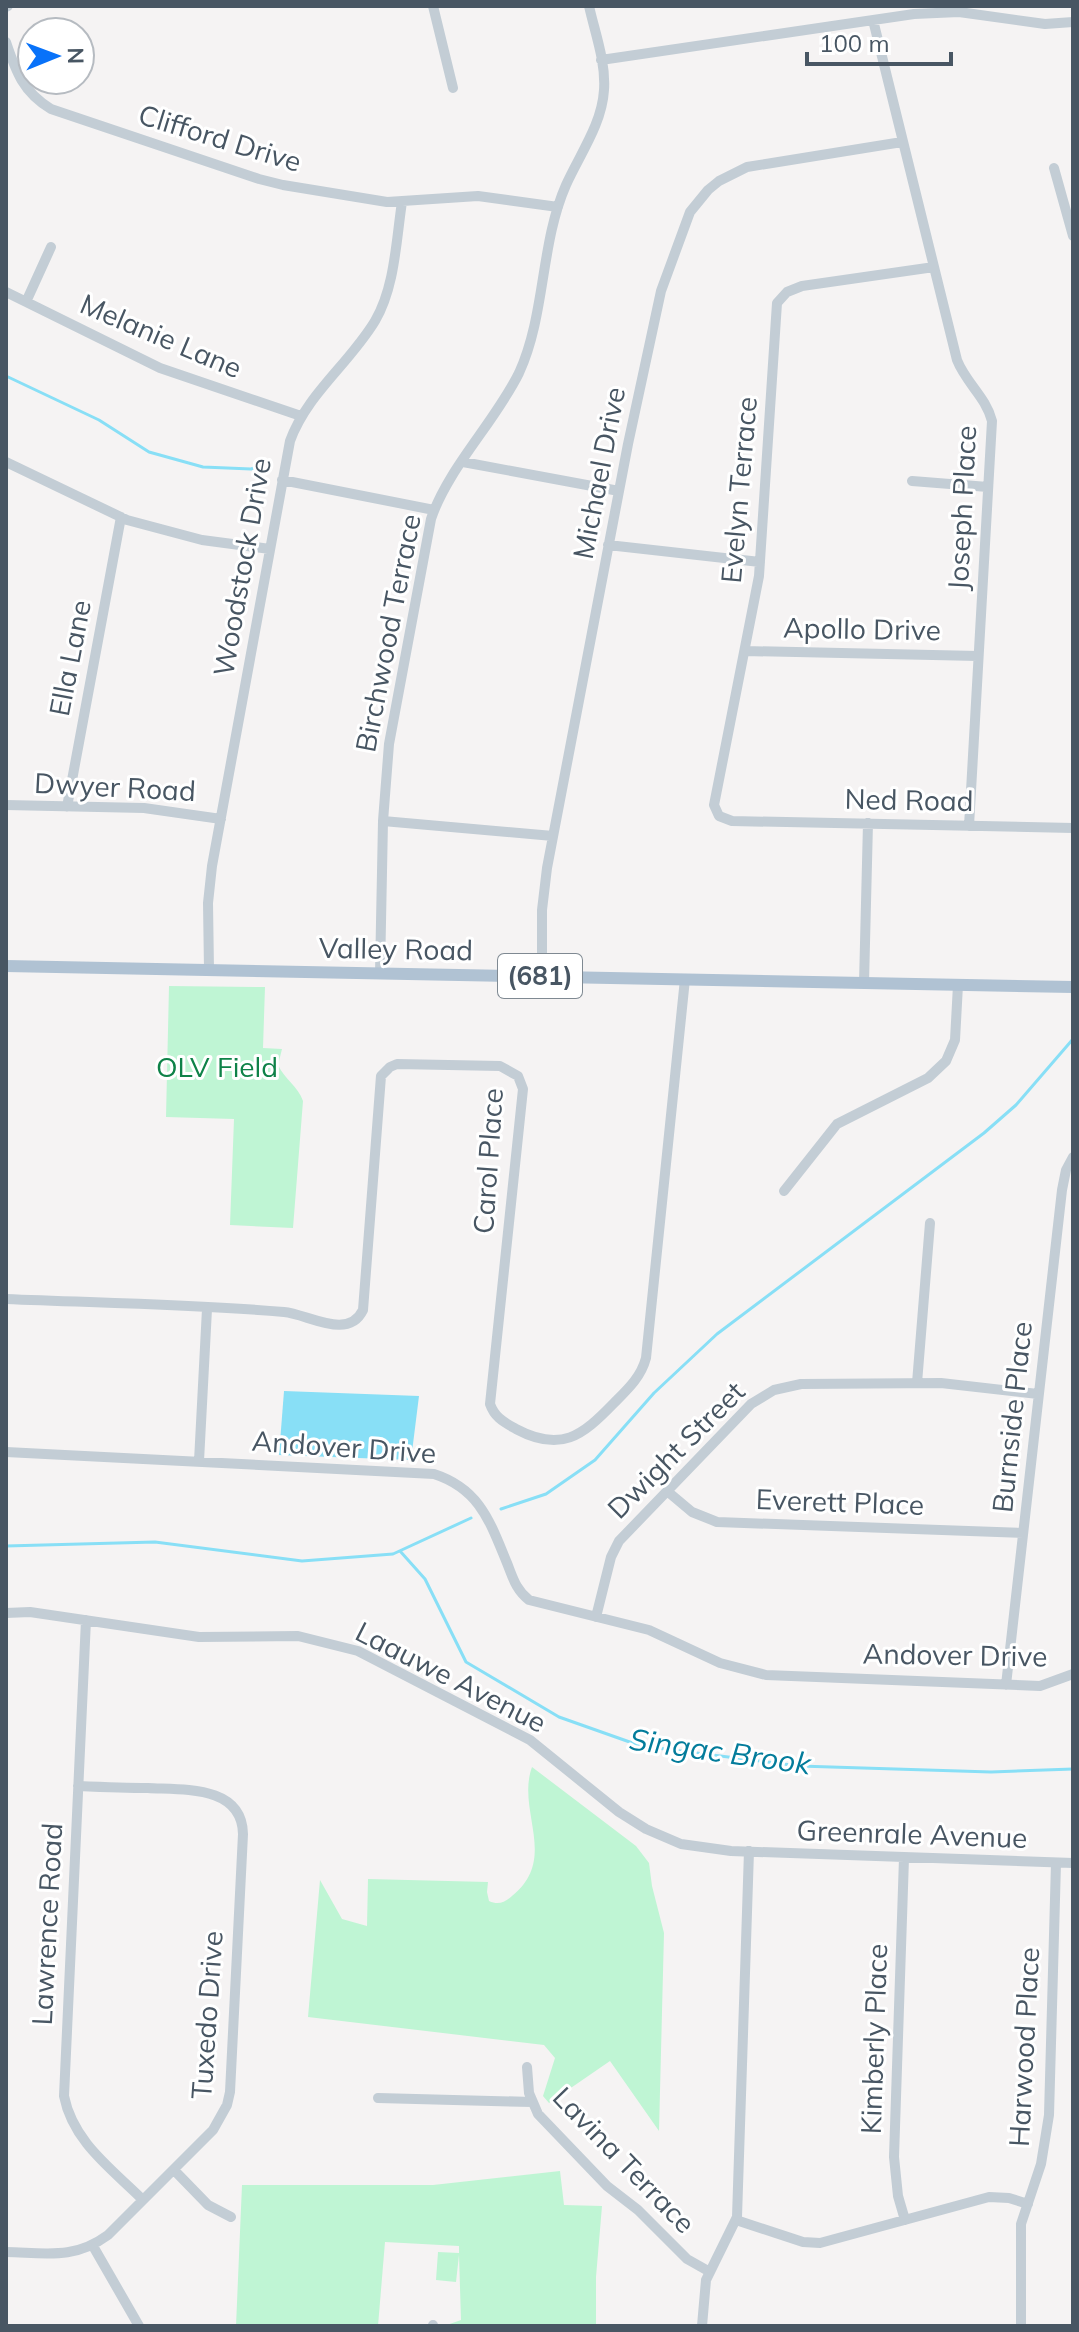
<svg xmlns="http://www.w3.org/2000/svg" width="1079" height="2332" viewBox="0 0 1079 2332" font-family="Mulish,sans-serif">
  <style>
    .green { fill: #bff5d4 }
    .water { fill: #88dff6 }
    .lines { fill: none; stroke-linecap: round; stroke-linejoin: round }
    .stream { stroke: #88dff6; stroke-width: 3 }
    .minor { stroke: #c3cdd5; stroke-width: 10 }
    .major { stroke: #b0c2d3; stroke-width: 12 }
    .labels { text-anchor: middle; stroke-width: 6; stroke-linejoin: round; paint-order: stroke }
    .shield { fill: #fff; stroke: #7f8992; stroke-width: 2 }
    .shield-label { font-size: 26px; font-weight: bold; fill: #485663 }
    .street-label { font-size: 28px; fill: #485663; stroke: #fff }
    .park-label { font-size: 28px; fill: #0e8248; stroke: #fff }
    .water-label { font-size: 30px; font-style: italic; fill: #037c9b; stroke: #fff }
  </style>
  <rect width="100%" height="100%" fill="#f5f3f3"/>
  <path class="green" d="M 169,986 L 265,987 L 263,1048 L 282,1049 L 278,1065 C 285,1080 298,1086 303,1101 L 293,1228 L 230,1225 L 234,1119 L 166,1117 Z
    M 532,1767 L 636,1846 L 649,1863 L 652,1886 L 664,1933 L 659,2131 L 610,2061 L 549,2103 L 543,2096 L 555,2058 L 544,2045 L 308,2017 L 320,1880 L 342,1919 L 367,1926 L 368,1879 L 488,1882 L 487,1892 L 489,1901 C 498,1905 504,1903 512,1896 C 559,1858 516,1811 532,1767 Z
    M 560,2171 L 564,2205 L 602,2206 L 596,2277 L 596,2326 L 444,2326 L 461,2320 L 459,2255 L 456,2282 L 436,2280 L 438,2252 L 459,2253 L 459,2246 L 385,2242 L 378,2326 L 236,2326 L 242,2185 L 433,2185 Z"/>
  <path class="water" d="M 284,1391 L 419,1396 L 411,1460 L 279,1455 Z"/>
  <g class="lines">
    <path class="stream" d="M 6,376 L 99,420 L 149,452 L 203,467 L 251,469 L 269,463
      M 501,1509 L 546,1494 L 595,1460 L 654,1393 L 717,1334 L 984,1133 L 1016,1105 L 1073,1039
      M 6,1546 L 155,1542 L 302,1561 L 393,1554 L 471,1518
      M 400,1551 L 425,1579 L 466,1662 L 559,1717 L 641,1746 L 799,1766 L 991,1772 L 1073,1769"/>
    <path class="minor" d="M 433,6 L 453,88
      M 6,7 L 8,6
      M 873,20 L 957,360 C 966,383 986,397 992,421 L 969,826
      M 6,42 C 16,72 23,92 51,109 L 259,179 L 283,185 L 387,202 L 478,196 L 558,207
      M 601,60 L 914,14 L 959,12 L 1045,24 L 1073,22
      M 1054,168 L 1073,236
      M 934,267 L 802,286 L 787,292 L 777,303 L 759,576 L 714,805 L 719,816 L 732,821 L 1073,828
      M 6,292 L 160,368 L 301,416
      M 26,302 L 51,247
      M 6,462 L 127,520 L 202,540 L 270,549
      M 463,462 L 619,491
      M 282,480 L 434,510
      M 912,481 L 988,487
      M 608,545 L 760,562
      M 745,651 L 978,656
      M 6,805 L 144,808 L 221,819
      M 67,807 L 121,517
      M 383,821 L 553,836
      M 209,970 L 208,903 L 212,866 L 290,441 C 307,394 349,364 375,321 C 395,287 396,241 402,202
      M 380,973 L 383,821 L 389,744 L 431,519 C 448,468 495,422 519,373 C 546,314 540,244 566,185 C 580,154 602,124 604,90 C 606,62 595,33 589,6
      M 542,976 L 542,910 L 547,868 L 628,444 L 661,291 L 690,212 L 708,190 L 719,181 L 747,167 L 902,142
      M 864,983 L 868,823
      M 784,1191 L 837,1124 L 928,1078 L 946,1061 L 955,1040 L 958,985
      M 6,1299 C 99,1303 192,1304 284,1312 C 308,1314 348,1341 363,1310 L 381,1076 L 390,1067 L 397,1064 L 500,1066 L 518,1076 L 523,1089 L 490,1404 C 495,1418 504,1422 516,1429 C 561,1453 582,1436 614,1403 C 628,1389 641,1377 646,1358 L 685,979
      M 917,1383 L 930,1223
      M 6,1452 L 434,1474 C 480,1489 490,1522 507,1563 C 513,1578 516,1590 529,1600 L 649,1630 L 720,1663 L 766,1675 L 1040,1686 L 1073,1674
      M 199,1461 L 207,1309
      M 667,1491 L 692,1512 L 717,1522 L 1023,1533
      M 6,1613 L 30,1612 L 199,1637 L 298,1636 L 358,1651 L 530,1740 L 619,1812 L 646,1829 L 681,1844 L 731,1851 L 1073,1863
      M 596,1617 L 611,1557 L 619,1541 L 751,1404 L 774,1390 L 801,1384 L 941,1383 L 1038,1394
      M 86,1620 L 64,2096 C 73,2142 112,2169 143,2200
      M 1006,1685 L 1062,1190 L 1066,1170 L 1073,1157
      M 904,1858 L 894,2157 L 898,2196 L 905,2220
      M 527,2067 L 529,2093 L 538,2114 L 607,2186 L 638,2210 L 687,2259 L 710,2272
      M 378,2098 L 532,2102
      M 174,2170 L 208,2205 L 231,2217
      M 736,2220 L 803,2242 L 820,2243 L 989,2197 L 1009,2198 L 1028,2204
      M 93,2246 L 139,2326
      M 6,2252 C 46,2253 74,2260 108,2235 L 213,2130 L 227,2105 L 230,2092 L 243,1834 C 242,1785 183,1790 148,1788 C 124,1788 101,1787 78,1786
      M 433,2326 L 433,2325
      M 702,2326 L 706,2280 L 737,2217 L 749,1851
      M 1021,2326 L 1021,2224 L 1041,2164 L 1049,2115 L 1056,1863"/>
    <path class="major" d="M 6,966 L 1073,987"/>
  </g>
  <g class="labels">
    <rect class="shield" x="498" y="954" width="84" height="44" rx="6"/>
    <g class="shield-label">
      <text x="540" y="985">(681)</text>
    </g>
    <g class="street-label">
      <text transform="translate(220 138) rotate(17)" y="10">Clifford Drive</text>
      <text transform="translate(161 336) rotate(23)" y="10">Melanie Lane</text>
      <text transform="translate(599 473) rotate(-79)" y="10">Michael Drive</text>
      <text transform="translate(739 490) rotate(-85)" y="10">Evelyn Terrace</text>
      <text transform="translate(962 508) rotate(-87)" y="10">Joseph Place</text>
      <text transform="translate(242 567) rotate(-80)" y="10">Woodstock Drive</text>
      <text transform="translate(862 629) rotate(1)" y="10">Apollo Drive</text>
      <text transform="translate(388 633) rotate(-79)" y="10">Birchwood Terrace</text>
      <text transform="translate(70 658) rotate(-79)" y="10">Ella Lane</text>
      <text transform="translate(115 787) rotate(3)" y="10">Dwyer Road</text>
      <text transform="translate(909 800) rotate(1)" y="10">Ned Road</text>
      <text transform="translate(396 949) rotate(1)" y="10">Valley Road</text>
      <text transform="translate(488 1161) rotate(-86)" y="10">Carol Place</text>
      <text transform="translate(1012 1417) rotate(-84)" y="10">Burnside Place</text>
      <text transform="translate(344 1447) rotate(4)" y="10">Andover Drive</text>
      <text transform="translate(676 1450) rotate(-45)" y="10">Dwight Street</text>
      <text transform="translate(840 1502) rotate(2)" y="10">Everett Place</text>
      <text transform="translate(955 1655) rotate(1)" y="10">Andover Drive</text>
      <text transform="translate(451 1677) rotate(27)" y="10">Laauwe Avenue</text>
      <text transform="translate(912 1834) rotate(2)" y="10">Greenrale Avenue</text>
      <text transform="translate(47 1924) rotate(-87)" y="10">Lawrence Road</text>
      <text transform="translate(207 2015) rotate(-86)" y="10">Tuxedo Drive</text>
      <text transform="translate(874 2039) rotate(-88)" y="10">Kimberly Place</text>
      <text transform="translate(1024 2047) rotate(-87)" y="10">Harwood Place</text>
      <text transform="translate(624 2160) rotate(46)" y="10">Lavina Terrace</text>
    </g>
    <g class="park-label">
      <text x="217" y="1077">OLV Field</text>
    </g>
    <g class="water-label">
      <text transform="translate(720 1752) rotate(8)" y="10">Singac Brook</text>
    </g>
  </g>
  <rect width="1079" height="2332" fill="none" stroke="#485663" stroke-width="16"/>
  <g transform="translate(56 56) rotate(89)"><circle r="38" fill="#ffffff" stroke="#b6bbc1" stroke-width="2"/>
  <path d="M0-6L14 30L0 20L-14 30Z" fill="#0872f9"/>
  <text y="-12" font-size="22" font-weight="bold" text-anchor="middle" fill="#485663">N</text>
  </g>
  <path d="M807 52v12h144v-12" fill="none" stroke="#485663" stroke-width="4"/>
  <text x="819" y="52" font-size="24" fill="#485663" stroke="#ffffff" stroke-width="6" paint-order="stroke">100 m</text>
</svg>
